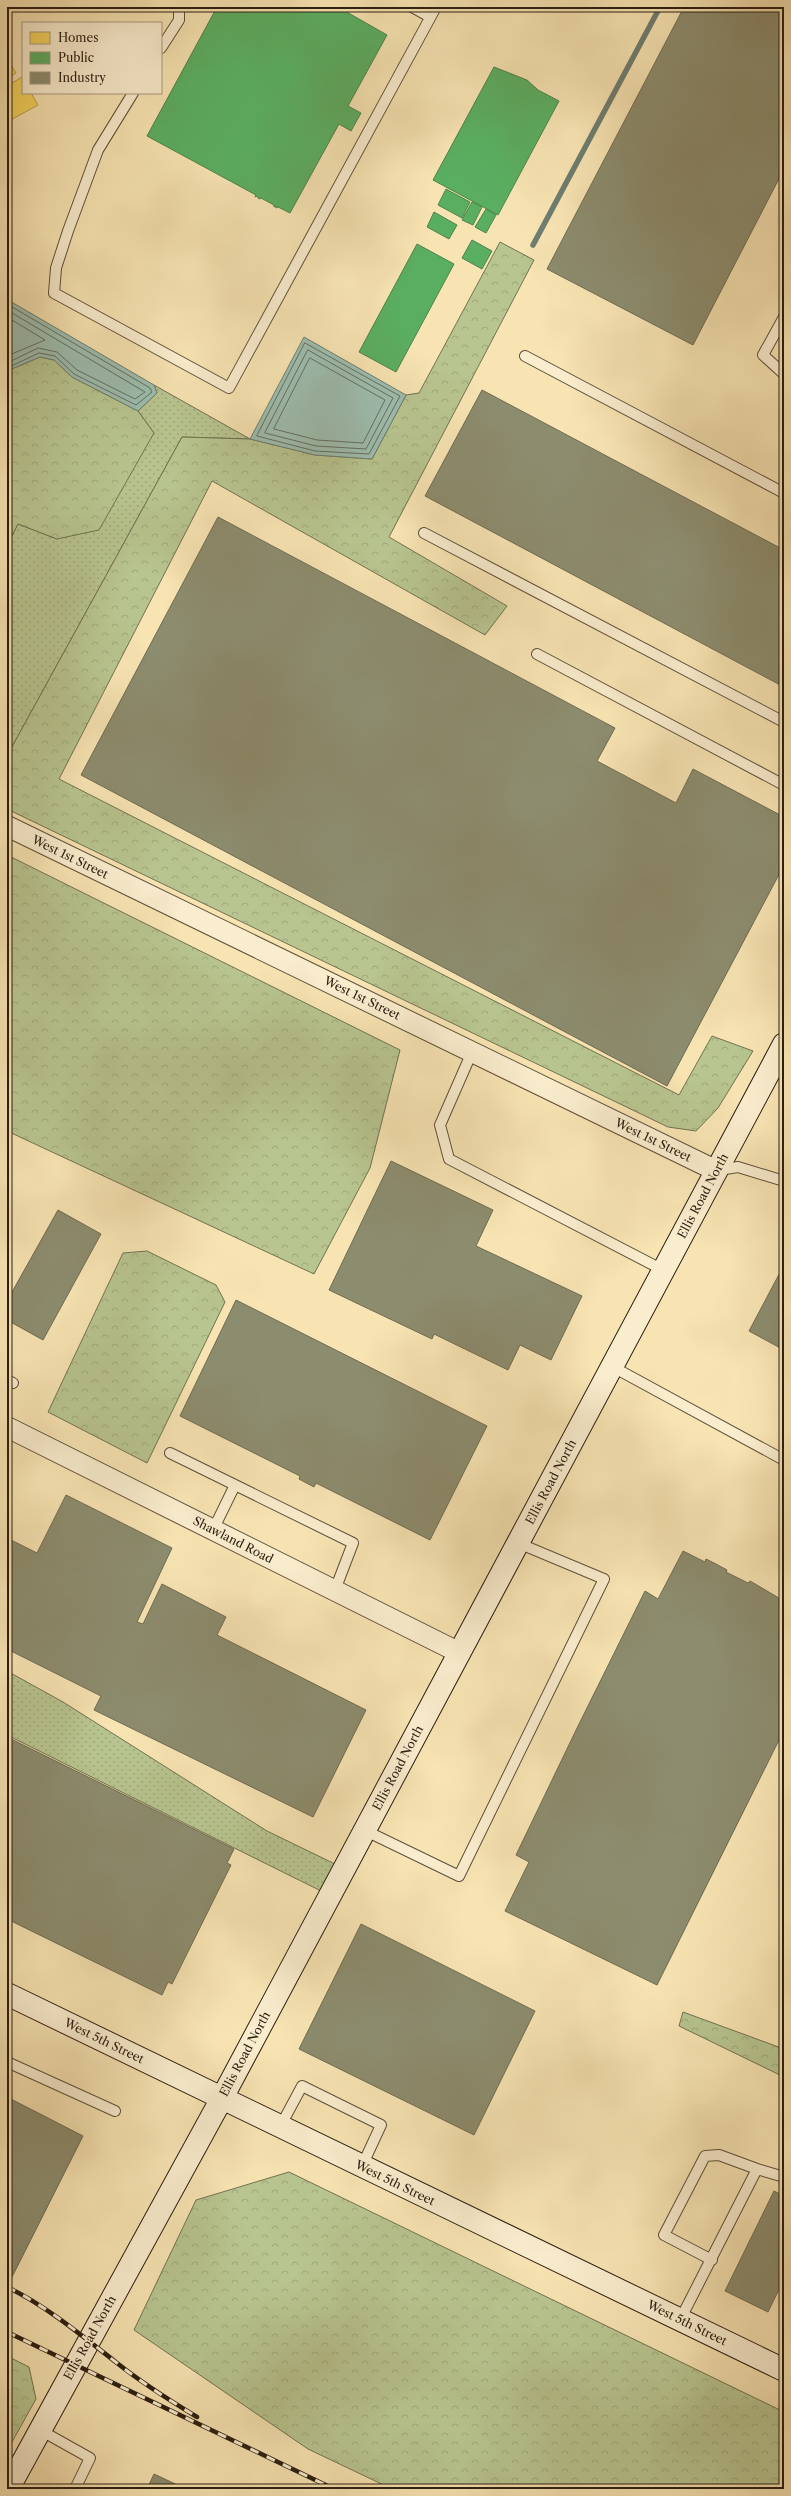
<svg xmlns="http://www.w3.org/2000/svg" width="791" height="2496" viewBox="0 0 791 2496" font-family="'Libre Caslon Text',serif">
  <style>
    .grass { fill: url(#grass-dots); stroke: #727250 }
    .forest { fill: url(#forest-crowns); stroke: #727250 }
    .water { fill: #9dbeb0; stroke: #6f7e70 }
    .homes { fill: #f6d55c; stroke: #b99e46 }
    .public { fill: #5aae61; stroke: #4c8349 }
    .industry { fill: #8c8c6e; stroke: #6f6b52 }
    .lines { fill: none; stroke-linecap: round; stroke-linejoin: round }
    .shore { stroke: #646e60; stroke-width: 1 }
    .stream { stroke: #6f7e70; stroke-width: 5.5 }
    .lane-casing { stroke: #5e503a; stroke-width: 12 }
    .street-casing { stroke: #5e503a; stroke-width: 22 }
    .secondary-casing { stroke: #2b1e11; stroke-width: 24 }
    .lane { stroke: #faedce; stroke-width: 10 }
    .street { stroke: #faedce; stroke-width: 20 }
    .secondary { stroke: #faedce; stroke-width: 22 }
    .rail-casing { stroke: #2b1e11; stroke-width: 4.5 }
    .rail { stroke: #faedce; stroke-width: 3; stroke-dasharray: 9; stroke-linecap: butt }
    .labels { text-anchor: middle; stroke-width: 4; stroke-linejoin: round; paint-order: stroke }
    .street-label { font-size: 12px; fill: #2b1e11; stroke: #faedce }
  </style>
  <defs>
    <pattern id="grass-dots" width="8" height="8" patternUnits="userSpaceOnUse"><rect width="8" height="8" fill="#b8c590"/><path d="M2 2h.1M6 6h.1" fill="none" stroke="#9ea97b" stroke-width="1.8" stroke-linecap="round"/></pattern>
    <pattern id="forest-crowns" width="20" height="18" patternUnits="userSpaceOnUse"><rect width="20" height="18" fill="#b8c590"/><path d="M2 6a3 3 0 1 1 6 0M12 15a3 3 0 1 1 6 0" fill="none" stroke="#9ea97b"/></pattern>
  </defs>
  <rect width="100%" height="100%" fill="#f8e4b3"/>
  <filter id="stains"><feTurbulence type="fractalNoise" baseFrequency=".005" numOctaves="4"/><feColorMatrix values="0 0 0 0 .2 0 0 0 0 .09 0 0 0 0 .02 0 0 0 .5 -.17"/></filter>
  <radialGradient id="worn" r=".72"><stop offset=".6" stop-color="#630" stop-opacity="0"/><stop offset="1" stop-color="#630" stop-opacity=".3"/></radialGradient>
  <path class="grass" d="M 154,385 L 250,439 L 182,437 L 7,756 L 7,545 L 18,524 L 57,539 L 154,433 L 138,411 L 157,393 Z
    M 7,1671 L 63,1702 L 267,1831 L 335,1864 L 321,1891 L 7,1735 Z"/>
  <path class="forest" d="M 500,242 L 534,260 L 389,537 L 507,606 L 485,635 L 212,481 L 59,779 L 679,1095 L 712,1036 L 753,1051 L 718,1108 L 696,1131 L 668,1127 L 7,809 L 7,756 L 182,437 L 250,439 L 315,455 L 372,459 L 406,395 L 419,393 Z
    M 7,247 L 10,251 L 7,301 Z
    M 40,357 L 54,360 L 72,377 L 138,411 L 154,433 L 99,530 L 57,539 L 18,524 L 7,545 L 7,371 Z
    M 7,855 L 400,1050 L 370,1168 L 314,1274 L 7,1131 Z
    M 147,1251 L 216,1285 L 225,1302 L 147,1463 L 48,1412 L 123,1253 Z
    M 683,2012 L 784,2049 L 784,2077 L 679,2026 Z
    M 289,2172 L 784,2412 L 784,2489 L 392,2489 L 308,2449 L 134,2330 L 196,2200 Z
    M 7,2356 L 29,2367 L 36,2399 L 7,2451 Z"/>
  <path class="water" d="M 8,300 L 154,385 L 157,393 L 138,411 L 72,377 L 54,360 L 40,357 L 7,371 Z
    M 304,337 L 406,395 L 372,459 L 315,455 L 250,439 Z"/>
  <path class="homes" d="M 8,60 L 16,73 L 7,79 L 7,61 Z
    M 22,77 L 23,93 L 31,93 L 38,105 L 7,122 L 7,86 Z"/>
  <path class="public" d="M 217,7 L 338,7 L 387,35 L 348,106 L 361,113 L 351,131 L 339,124 L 290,213 L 278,207 L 276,208 L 276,206 L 274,207 L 274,205 L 261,198 L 259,199 L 257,196 L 255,197 L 256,195 L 147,136 Z
    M 494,67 L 527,80 L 538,90 L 559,101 L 498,215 L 433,180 Z
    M 446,189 L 470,202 L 462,218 L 438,205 Z
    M 472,202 L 482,207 L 473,225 L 462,220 Z
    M 486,209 L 496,215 L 486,233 L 475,227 Z
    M 434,212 L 457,225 L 449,239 L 427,227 Z
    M 472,240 L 492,251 L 482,269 L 462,258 Z
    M 417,244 L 454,264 L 396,372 L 359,352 Z"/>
  <path class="industry" d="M 684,7 L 784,7 L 784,169 L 693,345 L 547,269 Z
    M 482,390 L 784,550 L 784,687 L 425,496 Z
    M 218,517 L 615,728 L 597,761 L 676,803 L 693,769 L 784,817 L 784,865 L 667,1086 L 81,775 Z
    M 391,1161 L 493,1210 L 476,1246 L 582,1296 L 551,1360 L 520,1345 L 508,1370 L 434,1334 L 432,1339 L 329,1290 Z
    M 58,1210 L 101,1234 L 43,1340 L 7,1320 L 7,1301 Z
    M 784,1265 L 784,1350 L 749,1331 Z
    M 236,1300 L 487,1426 L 430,1540 L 316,1483 L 314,1487 L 299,1479 L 300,1476 L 180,1416 Z
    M 66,1495 L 172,1548 L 137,1622 L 143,1624 L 162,1584 L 226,1617 L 217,1635 L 366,1710 L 313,1817 L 94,1710 L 101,1696 L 7,1649 L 7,1538 L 37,1553 Z
    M 683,1551 L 705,1562 L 706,1559 L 716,1564 L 727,1570 L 726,1572 L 748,1583 L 750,1581 L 784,1601 L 784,1730 L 657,1985 L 505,1911 L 529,1862 L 516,1855 L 579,1724 L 645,1591 L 658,1599 Z
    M 7,1737 L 234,1849 L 227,1863 L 231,1865 L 172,1984 L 168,1982 L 162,1995 L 7,1919 Z
    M 361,1924 L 535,2011 L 474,2135 L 299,2049 Z
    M 9,2098 L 83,2136 L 10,2281 L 7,2279 Z
    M 774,2191 L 784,2196 L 784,2279 L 768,2312 L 725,2291 Z
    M 154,2474 L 186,2489 L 147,2489 Z"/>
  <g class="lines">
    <path class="shore" d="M 7,304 L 150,388 L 152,392 L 136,405 L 74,374 L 55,356 L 39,353 L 7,368
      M 7,310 L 145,392 L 135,399 L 77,370 L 57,352 L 38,348 L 7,363
      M 7,317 L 45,340 L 7,356
      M 305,343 L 400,396 L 369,454 L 315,451 L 257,436 Z
      M 308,350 L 393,398 L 366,449 L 316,446 L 265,433 Z
      M 310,358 L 385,400 L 363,443 L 317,440 L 274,429 Z"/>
    <path class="stream" d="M 533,245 L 660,7"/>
    <g class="lane-casing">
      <path id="lane" d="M 412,7 L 430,17
        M 161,48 L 179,20 L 179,7
        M 133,93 L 98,150 L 68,231 L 56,268 L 54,293 L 229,388 L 436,7
        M 784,317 L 763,355 L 784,374
        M 525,356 L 784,493
        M 424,533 L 784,722
        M 537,654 L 784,785
        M 472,1052 L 440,1125 L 449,1159 L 663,1270
        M 719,1170 L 738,1167 L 784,1181
        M 613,1367 L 784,1460
        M 7,1380 L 13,1383
        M 170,1453 L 353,1543 L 335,1590
        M 213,1530 L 235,1485
        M 364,1830 L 459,1876 L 604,1579 L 518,1543
        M 7,2062 L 115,2111
        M 280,2127 L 302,2086 L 381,2125 L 362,2166
        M 712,2260 L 664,2235 L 705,2156 L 719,2155 L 757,2169
        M 680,2320 L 757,2169 L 784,2177
        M 40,2430 L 90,2458 L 75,2489"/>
    </g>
    <g class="street-casing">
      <path id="street" d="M 7,826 L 717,1171
        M 7,1427 L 460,1653"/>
    </g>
    <g class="secondary-casing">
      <path id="secondary" d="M 7,1994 L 784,2370
        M 8,2489 L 222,2098 L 784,1044"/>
    </g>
    <use href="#lane" class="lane"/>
    <use href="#street" class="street"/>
    <use href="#secondary" class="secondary"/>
    <g class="rail-casing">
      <path id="rail" d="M 7,2287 C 48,2307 81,2335 117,2363 C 142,2383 169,2400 197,2417
        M 7,2332 L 334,2489"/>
    </g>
    <use href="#rail" class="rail"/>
  </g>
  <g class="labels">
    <g class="street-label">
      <text transform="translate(70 857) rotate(26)" y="4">West 1st Street</text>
      <text transform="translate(362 998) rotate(26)" y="4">West 1st Street</text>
      <text transform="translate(653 1140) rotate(26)" y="4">West 1st Street</text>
      <text transform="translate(703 1196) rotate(-62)" y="4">Ellis Road North</text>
      <text transform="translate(551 1482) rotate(-62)" y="4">Ellis Road North</text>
      <text transform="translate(233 1540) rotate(27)" y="4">Shawland Road</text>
      <text transform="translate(398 1768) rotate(-62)" y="4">Ellis Road North</text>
      <text transform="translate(104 2041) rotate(26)" y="4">West 5th Street</text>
      <text transform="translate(245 2054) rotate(-62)" y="4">Ellis Road North</text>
      <text transform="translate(395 2183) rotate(26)" y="4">West 5th Street</text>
      <text transform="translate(687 2323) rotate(26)" y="4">West 5th Street</text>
      <text transform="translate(90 2338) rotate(-61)" y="4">Ellis Road North</text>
    </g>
  </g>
  <rect width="791" height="2496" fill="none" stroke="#f8e4b3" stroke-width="24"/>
  <rect x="8" y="8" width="775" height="2480" fill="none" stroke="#2b1e11" stroke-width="2"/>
  <rect x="12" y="12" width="767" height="2472" fill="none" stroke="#2b1e11"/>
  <rect x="22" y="22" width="140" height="72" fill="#faedce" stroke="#a79a82"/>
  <rect x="30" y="32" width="20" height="12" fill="#f6d55c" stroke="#a79a82"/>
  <text x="58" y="42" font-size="12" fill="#2b1e11">Homes</text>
  <rect x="30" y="52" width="20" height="12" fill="#5aae61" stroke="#a79a82"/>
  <text x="58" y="62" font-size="12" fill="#2b1e11">Public</text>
  <rect x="30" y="72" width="20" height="12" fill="#8c8c6e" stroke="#a79a82"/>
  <text x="58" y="82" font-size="12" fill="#2b1e11">Industry</text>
  <rect width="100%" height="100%" filter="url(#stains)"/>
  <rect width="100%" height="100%" fill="url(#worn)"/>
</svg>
